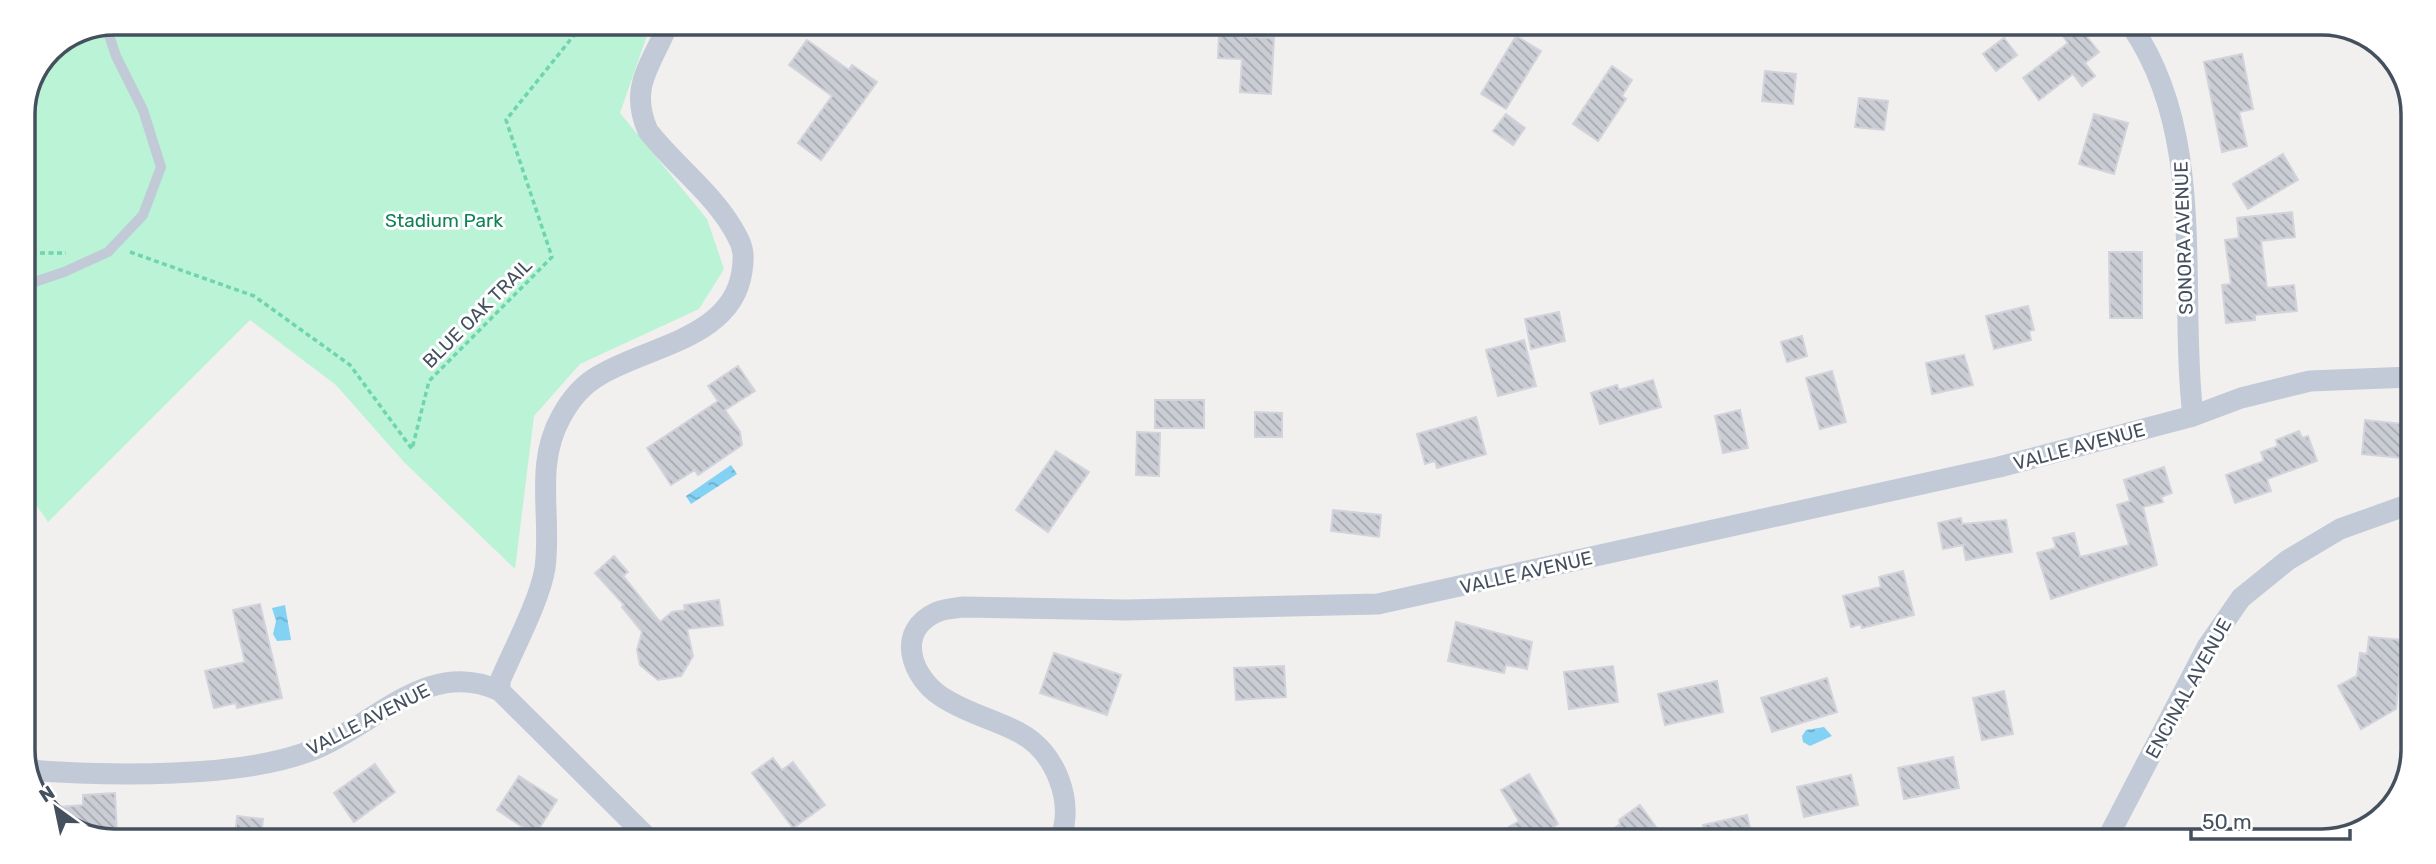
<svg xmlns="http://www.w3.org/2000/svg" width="2436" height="864" viewBox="0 0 2436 864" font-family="Rubik,sans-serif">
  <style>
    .park { fill: #baf3d6 }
    .water { fill: url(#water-ripples) }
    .building { fill: url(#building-back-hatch); stroke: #d3d4db; stroke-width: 2 }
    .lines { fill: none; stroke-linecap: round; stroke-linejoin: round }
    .path { stroke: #6ed5ac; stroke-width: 3.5; stroke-dasharray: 5 3.5; stroke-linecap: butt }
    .lane { stroke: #c1cad6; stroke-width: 10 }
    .street { stroke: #c1cad6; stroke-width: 21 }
    .labels { text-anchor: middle; stroke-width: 6; stroke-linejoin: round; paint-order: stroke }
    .park-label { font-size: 19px; fill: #0e8254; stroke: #fff }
    .street-label { font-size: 19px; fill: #45505f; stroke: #fff }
    .rim { fill: none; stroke: #45505f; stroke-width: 3.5 }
  </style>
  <defs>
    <pattern id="water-ripples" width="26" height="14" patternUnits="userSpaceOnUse" patternTransform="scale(1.75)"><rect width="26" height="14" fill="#83d2f4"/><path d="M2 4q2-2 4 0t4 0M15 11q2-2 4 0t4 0" fill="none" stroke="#6dadc9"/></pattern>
    <pattern id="building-back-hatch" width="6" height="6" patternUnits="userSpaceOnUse" patternTransform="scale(1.75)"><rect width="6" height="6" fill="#cbcdd5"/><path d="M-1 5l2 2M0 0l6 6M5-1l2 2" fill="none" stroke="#a7a9b0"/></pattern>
  </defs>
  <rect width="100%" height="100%" fill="#f2efef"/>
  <path class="park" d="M 114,23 L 651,24 L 620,113 L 707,219 L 724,269 L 699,309 L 580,364 L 534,416 L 515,569 L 404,462 L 336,385 L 250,320 L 48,522 L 23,486 L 23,109 L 50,49 Z"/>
  <path class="water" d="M 731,465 L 737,474 L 691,504 L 686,496 Z
    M 285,605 L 291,640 L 277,641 L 273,634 L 276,621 L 272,608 Z
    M 1824,727 L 1832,736 L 1810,746 L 1803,742 L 1802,736 L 1806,730 Z"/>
  <path class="building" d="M 2056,27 L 2079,27 L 2099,52 L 2085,63 L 2095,76 L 2082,86 L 2073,74 L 2039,100 L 2023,78 L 2068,43 Z
    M 1219,35 L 1274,38 L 1271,94 L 1240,92 L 1242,59 L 1218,58 Z
    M 1516,36 L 1541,51 L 1506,109 L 1481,94 Z
    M 2004,38 L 2017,55 L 1996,71 L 1983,54 Z
    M 807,40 L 849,70 L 852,65 L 877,82 L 821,160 L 798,143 L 832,96 L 789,65 Z
    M 2242,54 L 2253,109 L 2239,112 L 2247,146 L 2222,152 L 2204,62 Z
    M 1612,66 L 1632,80 L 1622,96 L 1626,99 L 1598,141 L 1573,124 Z
    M 1765,71 L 1796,74 L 1793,104 L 1762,101 Z
    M 1859,98 L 1888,101 L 1884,130 L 1855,127 Z
    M 1506,114 L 1525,128 L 1513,145 L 1493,131 Z
    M 2094,114 L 2128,123 L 2114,174 L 2079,164 Z
    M 2283,154 L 2298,180 L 2248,209 L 2233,184 Z
    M 2292,212 L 2295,237 L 2261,241 L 2267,288 L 2294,285 L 2297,311 L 2255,315 L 2255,320 L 2226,323 L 2222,285 L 2231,284 L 2225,240 L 2239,238 L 2237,218 Z
    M 2109,252 L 2142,252 L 2142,318 L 2110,318 Z
    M 2028,306 L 2034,330 L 2029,331 L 2031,340 L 1994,349 L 1986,316 Z
    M 1559,312 L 1565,341 L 1531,349 L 1525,319 Z
    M 1802,336 L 1807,356 L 1787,362 L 1781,342 Z
    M 1524,340 L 1536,386 L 1498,396 L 1486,350 Z
    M 1964,355 L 1973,385 L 1932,394 L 1926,363 Z
    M 738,366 L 755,391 L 725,410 L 740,432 L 742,445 L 698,475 L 695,470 L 671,485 L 647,448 L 718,401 L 708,386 Z
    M 1832,371 L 1846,422 L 1820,429 L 1806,378 Z
    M 1653,380 L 1661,407 L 1600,424 L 1591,393 L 1617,385 L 1619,390 Z
    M 1155,400 L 1204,400 L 1204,428 L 1155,428 Z
    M 1740,410 L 1748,448 L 1723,453 L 1715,416 Z
    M 1255,412 L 1282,413 L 1282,437 L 1255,437 Z
    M 1476,417 L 1486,454 L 1437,468 L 1435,461 L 1425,464 L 1417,434 Z
    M 2365,420 L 2411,425 L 2411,459 L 2362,454 Z
    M 2299,431 L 2302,438 L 2308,436 L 2317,461 L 2267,479 L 2271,491 L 2235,503 L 2226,475 L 2264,461 L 2261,452 L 2278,446 L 2276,440 Z
    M 1137,432 L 1160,433 L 1159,476 L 1136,475 Z
    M 1056,451 L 1089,472 L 1048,532 L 1016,510 Z
    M 2164,467 L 2172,493 L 2161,497 L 2163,502 L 2143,507 L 2157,565 L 2051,599 L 2037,553 L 2056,548 L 2053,538 L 2074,533 L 2080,557 L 2129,545 L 2117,505 L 2130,501 L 2124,480 Z
    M 1333,510 L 1381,515 L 1379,537 L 1331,531 Z
    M 1961,518 L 1962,524 L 2006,520 L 2012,552 L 1966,560 L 1963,545 L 1943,549 L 1938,523 Z
    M 614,556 L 628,572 L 623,576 L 660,622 L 672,612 L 685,610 L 684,605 L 719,600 L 723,625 L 687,629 L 693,656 L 681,676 L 658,680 L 640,665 L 637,650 L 642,632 L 622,607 L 624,605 L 595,573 Z
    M 1903,571 L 1914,615 L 1862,628 L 1861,624 L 1851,627 L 1843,596 L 1881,587 L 1879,577 Z
    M 260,604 L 282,698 L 237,708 L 236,703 L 214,708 L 205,671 L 245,662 L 233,610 Z
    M 1456,622 L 1532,642 L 1527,669 L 1506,665 L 1504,673 L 1448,661 Z
    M 2369,637 L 2402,640 L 2396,709 L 2361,729 L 2338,686 L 2357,676 L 2360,653 L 2367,654 Z
    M 1054,653 L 1121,675 L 1107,715 L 1040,693 Z
    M 1284,666 L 1286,697 L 1236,700 L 1234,668 Z
    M 1613,666 L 1618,702 L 1569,709 L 1564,672 Z
    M 1827,678 L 1837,712 L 1772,732 L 1761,698 Z
    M 1717,681 L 1723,712 L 1665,725 L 1658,694 Z
    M 2004,691 L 2013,734 L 1982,740 L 1973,698 Z
    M 1953,757 L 1959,788 L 1904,799 L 1898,768 Z
    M 773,758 L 782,770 L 793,762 L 825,805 L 793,828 L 752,773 Z
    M 375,764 L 395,792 L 354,822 L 334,793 Z
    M 1529,774 L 1558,824 L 1534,840 L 1488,839 L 1519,821 L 1501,790 Z
    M 1851,775 L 1858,805 L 1804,817 L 1797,787 Z
    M 519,776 L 557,800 L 535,835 L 497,810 Z
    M 115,793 L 117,834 L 85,836 L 45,808 L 83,805 L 83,795 Z
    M 1640,805 L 1656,827 L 1640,840 L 1619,840 L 1612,830 L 1620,824 L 1619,820 Z
    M 1747,815 L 1753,840 L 1706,840 L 1703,825 Z
    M 237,816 L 263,819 L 261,837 L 235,837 Z"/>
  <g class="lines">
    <path class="path" d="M 130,252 L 254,296 L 350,365 L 412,449 L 429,381 L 552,257 L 506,120 L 583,24
      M 23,253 L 66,253"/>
    <path class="lane" d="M 23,286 L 64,272 L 108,252 L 143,215 L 161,167 L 143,110 L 116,56 L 106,26"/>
    <path class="street" d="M 2132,27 C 2208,138 2178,289 2193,416
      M 500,691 L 500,681 C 513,650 540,600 545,568 C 552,517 534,465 561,417 C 570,400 582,385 600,375 C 648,346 733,338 742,271 C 744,258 744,248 737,236 C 716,195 676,167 648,131 C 628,86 652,65 668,24
      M 28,770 C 106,776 244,779 315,749 C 376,724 429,657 500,691 L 648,838
      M 1060,839 C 1075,803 1056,752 1020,733 C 996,720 966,713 942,697 C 912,678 894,631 937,612 C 944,609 955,608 963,607 L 1127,610 L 1378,604 L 1999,467 L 2193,416 L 2241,398 L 2310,381 L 2411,377
      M 2106,841 L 2207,647 L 2241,598 L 2288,560 L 2340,529 L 2410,504"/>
  </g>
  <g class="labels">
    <g class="park-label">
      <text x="444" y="227">Stadium Park</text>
    </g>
    <g class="street-label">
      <text transform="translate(2183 238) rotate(-92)" y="7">SONORA AVENUE</text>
      <text transform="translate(477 313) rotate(-45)" y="7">BLUE OAK TRAIL</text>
      <text transform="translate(2079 446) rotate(-15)" y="7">VALLE AVENUE</text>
      <text transform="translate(1526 572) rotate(-13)" y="7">VALLE AVENUE</text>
      <text transform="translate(2188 688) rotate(-61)" y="7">ENCINAL AVENUE</text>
      <text transform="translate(368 719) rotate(-27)" y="7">VALLE AVENUE</text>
    </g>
  </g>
  <path d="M0 0H2436V864H0ZM114 35H2322A79 79 0 0 1 2401 114V750A79 79 0 0 1 2322 829H114A79 79 0 0 1 35 750V114A79 79 0 0 1 114 35Z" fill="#fff" fill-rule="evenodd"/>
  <path class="rim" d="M114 35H2322A79 79 0 0 1 2401 114V750A79 79 0 0 1 2322 829H114A79 79 0 0 1 35 750V114A79 79 0 0 1 114 35Z"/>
  <g transform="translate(56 808) rotate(327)" stroke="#ffffff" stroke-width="5" paint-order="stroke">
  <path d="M0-5L12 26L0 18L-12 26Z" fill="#45505f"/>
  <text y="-10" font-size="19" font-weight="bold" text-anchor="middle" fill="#45505f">N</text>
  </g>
  <path d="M2191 829v10h159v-10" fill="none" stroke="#45505f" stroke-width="3.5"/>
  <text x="2202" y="829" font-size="21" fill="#45505f" stroke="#ffffff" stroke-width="5" paint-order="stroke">50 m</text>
</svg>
